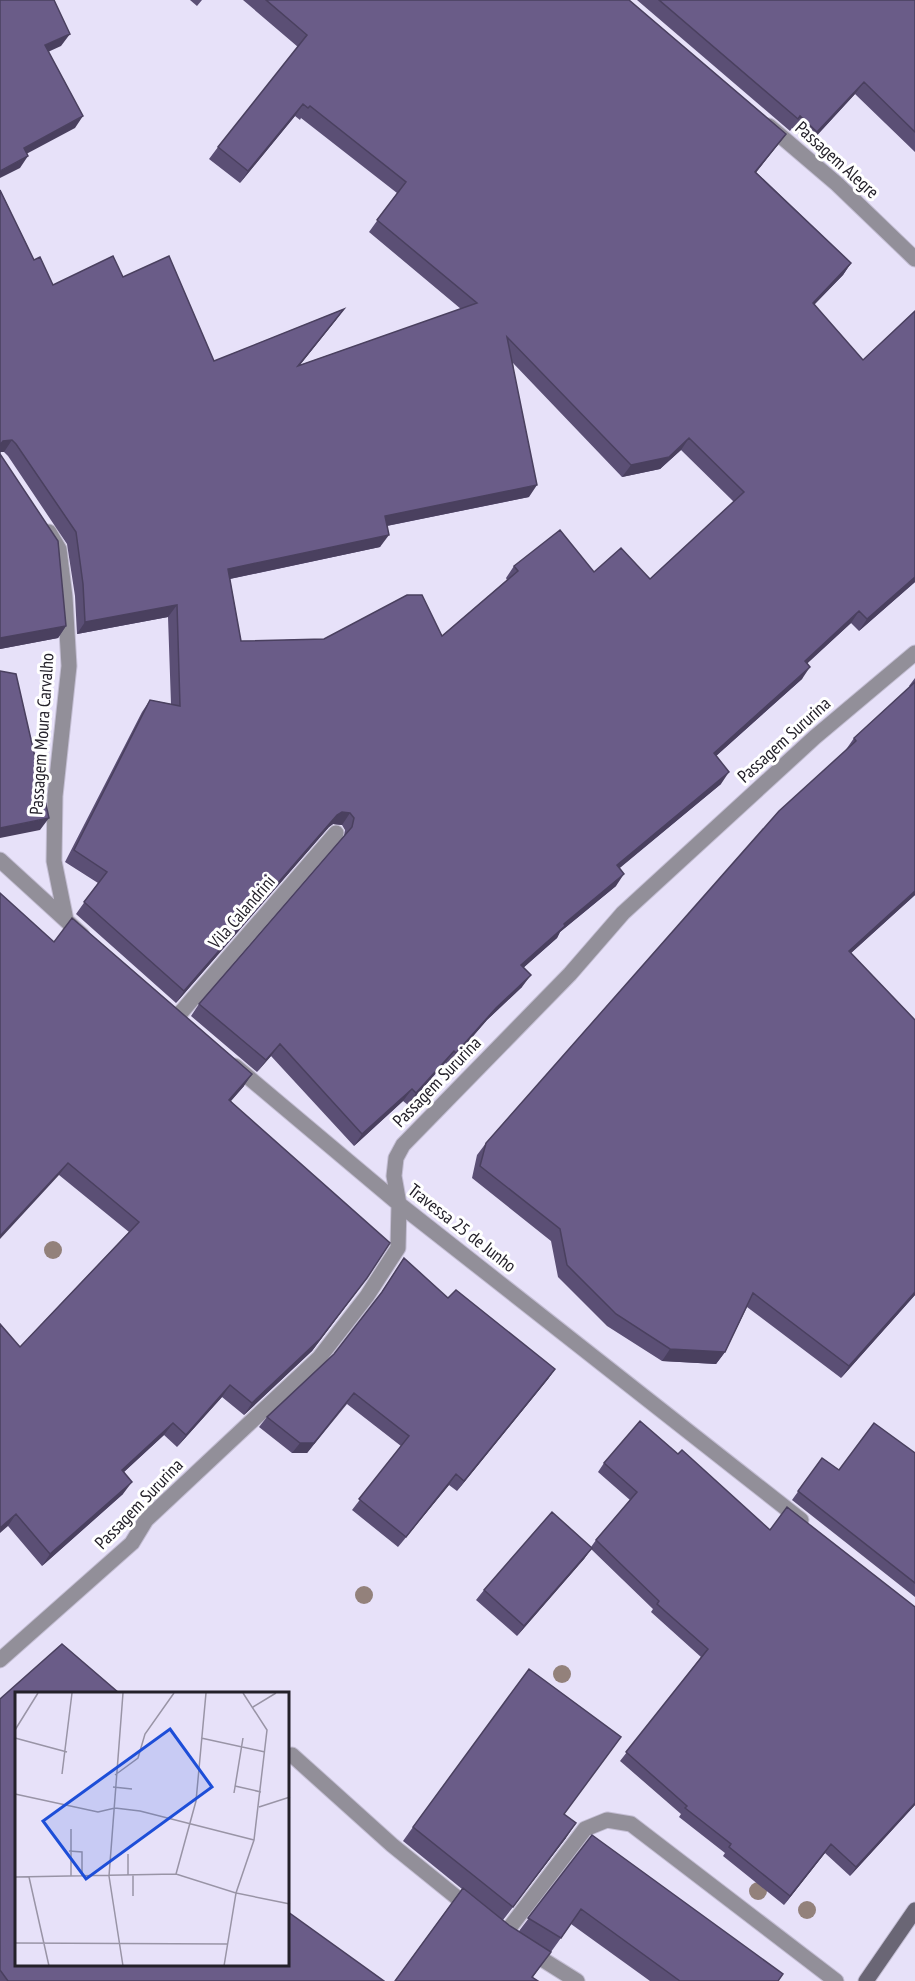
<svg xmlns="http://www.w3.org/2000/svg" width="915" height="1981" viewBox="0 0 915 1981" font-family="'PT Sans Narrow',sans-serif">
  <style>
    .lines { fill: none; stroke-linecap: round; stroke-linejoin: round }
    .lane-casing { stroke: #c4bed4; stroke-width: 17 }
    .street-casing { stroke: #c4bed4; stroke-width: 17 }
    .secondary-casing { stroke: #c4bed4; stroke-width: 17 }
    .lane { stroke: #928f99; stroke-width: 15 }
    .street { stroke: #928f99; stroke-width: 15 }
    .secondary { stroke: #6a6675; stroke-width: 15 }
    .tree { fill: #93817b }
    .wall { fill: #5b4f75; fill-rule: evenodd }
    .shaded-wall { fill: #4a405f }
    .building { fill: #6a5c88; stroke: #4a405f; stroke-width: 1.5; fill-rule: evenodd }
    .labels { text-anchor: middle; stroke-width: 6; stroke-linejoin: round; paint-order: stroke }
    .street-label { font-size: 18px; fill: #24212a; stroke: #fff }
    .inset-road { fill: none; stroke: #9994a6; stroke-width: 1.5 }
    .view { fill: #1d4ed8; fill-opacity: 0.15; stroke: #1d4ed8; stroke-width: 3 }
    .inset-edge { fill: none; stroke: #24212a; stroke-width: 3 }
  </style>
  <rect width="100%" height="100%" fill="#e7e1f9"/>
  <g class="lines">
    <g class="lane-casing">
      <path id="lane" d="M 292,1755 L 392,1845 L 471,1909
        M 504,1935 L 585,1829 L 607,1820 L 631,1824 L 836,1981
        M 529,1951 L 577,1981"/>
    </g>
    <g class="street-casing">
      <path id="street" d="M 769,126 L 837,184 L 915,259
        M 49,532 L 59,549 L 65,597 L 69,666 L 55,796 L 54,861 L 66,920
        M 0,860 L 82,935
        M 177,1017 L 336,833
        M 235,1066 L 399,1204 L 801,1520
        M 0,1660 L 132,1543 L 146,1520 L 319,1358 L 367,1296 L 398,1248 L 399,1204 L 394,1176 L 396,1158 L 403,1145 L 570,974 L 623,913 L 815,737 L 915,653"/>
    </g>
    <g class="secondary-casing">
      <path id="secondary" d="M 866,1981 L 915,1910"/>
    </g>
    <use href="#lane" class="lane"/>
    <use href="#street" class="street"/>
    <use href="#secondary" class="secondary"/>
  </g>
  <g class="tree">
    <circle cx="53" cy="1250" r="9"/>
    <circle cx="364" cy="1595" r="9"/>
    <circle cx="562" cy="1674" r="9"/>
    <circle cx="758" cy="1891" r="9"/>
    <circle cx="807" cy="1910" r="9"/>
  </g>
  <path class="wall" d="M 190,0 L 202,0 L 197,6 Z
    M 243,0 L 629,0 L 786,134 L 756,172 L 851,263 L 843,275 L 814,305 L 863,360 L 915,311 L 915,582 L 859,631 L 851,623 L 807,663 L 802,679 L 716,756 L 721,784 L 619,868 L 616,886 L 560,932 L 557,938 L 524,967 L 522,987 L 487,1020 L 448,1065 L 445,1063 L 408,1105 L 403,1101 L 354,1146 L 271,1056 L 257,1072 L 191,1016 L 199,1004 L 344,836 L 345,830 L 342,825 L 333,824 L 329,827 L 176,1003 L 76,914 L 98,883 L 65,862 L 142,712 L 150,700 L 171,704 L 168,617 L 77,634 L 75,596 L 67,544 L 8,456 L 4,452 L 0,452 L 0,454 L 66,626 L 58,638 L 0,649 L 0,190 L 34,260 L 53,285 L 123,277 L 214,361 L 344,309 L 335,321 L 300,365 L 461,309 L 369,232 L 397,193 L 301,118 L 300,120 L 295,116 L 240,183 L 209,159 L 218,147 L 298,47 ZM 513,363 L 622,477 L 660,469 L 681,450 L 734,502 L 650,579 L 594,572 L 514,566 L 506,578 L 507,580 L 442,636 L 241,641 L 230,579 L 380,547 L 387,526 L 529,497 Z
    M 637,0 L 915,0 L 915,152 L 855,94 L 809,144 L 792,128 L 790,131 Z
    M 915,678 L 915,895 L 851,953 L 915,1020 L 915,1295 L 841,1378 L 747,1307 L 725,1352 L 716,1364 L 662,1361 L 607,1326 L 558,1277 L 551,1241 L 472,1178 L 477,1155 L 486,1143 L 845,751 L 854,738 L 910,687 L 909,686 Z
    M 54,942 L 244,1086 L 231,1101 L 367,1278 L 312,1351 L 244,1415 L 222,1397 L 177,1447 L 164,1435 L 124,1472 L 123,1494 L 42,1566 L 8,1526 L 20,1347 L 129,1232 L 59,1175 Z
    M 404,1258 L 448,1298 L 555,1369 L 548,1379 L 457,1491 L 449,1485 L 398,1547 L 352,1510 L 401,1446 L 347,1404 L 307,1453 L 292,1453 L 259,1427 L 267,1417 L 334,1354 L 379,1296 Z
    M 915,1453 L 915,1597 L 792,1500 L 822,1458 L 839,1470 Z
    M 678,1454 L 770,1530 L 915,1607 L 915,1805 L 850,1876 L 825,1853 L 784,1905 L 723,1856 L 725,1853 L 679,1817 L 681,1814 L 620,1761 L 701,1657 L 651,1612 L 653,1609 L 591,1549 L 584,1559 L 517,1636 L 476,1600 L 484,1590 L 591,1547 L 596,1540 L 630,1500 L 598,1472 L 604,1463 Z
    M 0,1699 L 16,1965 L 384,1981 L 0,1981 Z
    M 564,1815 L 566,1838 L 503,1920 L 510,1926 L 519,1931 L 592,1835 L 778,1981 L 650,1981 L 571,1924 L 533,1977 L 395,1981 L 462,1889 L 403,1841 L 413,1827 Z"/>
  <path class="shaded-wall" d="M 70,34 L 61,46 L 37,57 L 45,45 Z
    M 864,82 L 855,94 L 809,144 L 817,132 Z
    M 303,104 L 295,116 L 240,183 L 248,171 Z
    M 83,116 L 75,128 L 15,160 L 24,148 Z
    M 786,134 L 777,146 L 747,184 L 755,172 Z
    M 28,156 L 20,168 L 0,178 L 0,171 Z
    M 851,263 L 843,275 L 804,315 L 813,303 Z
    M 344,309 L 335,321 L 289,378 L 298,366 Z
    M 689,438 L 681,450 L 660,469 L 622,477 L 631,465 Z
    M 12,440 L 4,452 L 0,452 L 0,445 L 3,441 Z
    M 537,485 L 529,497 L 376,528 L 385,516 Z
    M 389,535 L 380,547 L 220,581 L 228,569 Z
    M 915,577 L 915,582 L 859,631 L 867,619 Z
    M 177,605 L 168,617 L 77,634 L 85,622 Z
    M 859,611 L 851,623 L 797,673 L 805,661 Z
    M 66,626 L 58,638 L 0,649 L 0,638 Z
    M 810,667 L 802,679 L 706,765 L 714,753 Z
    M 729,772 L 721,784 L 609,877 L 617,865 Z
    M 342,812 L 350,813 L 342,825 L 333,824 L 329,827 L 176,1003 L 184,991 L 337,815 Z
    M 49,818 L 40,830 L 0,838 L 0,828 Z
    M 624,874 L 616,886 L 560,932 L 557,938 L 513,977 L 521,965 L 564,924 Z
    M 915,891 L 915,895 L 840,963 L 849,951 Z
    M 531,975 L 522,987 L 487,1020 L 448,1065 L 456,1053 L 496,1008 Z
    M 280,1044 L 271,1056 L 257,1072 L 266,1060 Z
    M 454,1051 L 445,1063 L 408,1105 L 416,1093 Z
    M 252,1074 L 244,1086 L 221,1112 L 229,1100 Z
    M 412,1089 L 403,1101 L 354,1146 L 362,1134 Z
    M 68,1163 L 59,1175 L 0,1239 L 0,1236 Z
    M 367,1278 L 312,1351 L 244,1415 L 252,1403 Z
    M 915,1292 L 915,1295 L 841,1378 L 849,1366 Z
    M 670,1349 L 725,1352 L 716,1364 L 662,1361 Z
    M 555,1369 L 548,1379 L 457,1491 L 464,1481 Z
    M 230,1385 L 222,1397 L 177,1447 L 186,1435 Z
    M 354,1393 L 307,1453 L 292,1453 L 300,1443 Z
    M 173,1423 L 164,1435 L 113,1482 L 122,1470 Z
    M 456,1474 L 449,1485 L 398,1547 L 406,1537 Z
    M 132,1482 L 123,1494 L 42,1566 L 50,1554 Z
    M 16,1514 L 8,1526 L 0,1533 L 0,1528 Z
    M 592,1548 L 584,1559 L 517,1636 L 524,1626 Z
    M 915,1803 L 915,1805 L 850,1876 L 856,1867 Z
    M 576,1823 L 566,1838 L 502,1921 L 513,1907 Z
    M 831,1844 L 825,1853 L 784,1905 L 790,1896 Z"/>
  <path class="building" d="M 0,0 L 54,0 L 70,34 L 45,45 L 83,116 L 24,148 L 28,156 L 0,171 Z
    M 266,0 L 629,0 L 786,134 L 755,172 L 851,263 L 813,303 L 863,360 L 915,311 L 915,577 L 867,619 L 859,611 L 805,661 L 810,667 L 714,753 L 729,772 L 617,865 L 624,874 L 564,924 L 565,926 L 521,965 L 531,975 L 496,1008 L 456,1053 L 454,1051 L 416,1093 L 412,1089 L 362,1134 L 280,1044 L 266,1060 L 199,1004 L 352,827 L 354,818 L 350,813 L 342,812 L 337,815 L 184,991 L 84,902 L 107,872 L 74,850 L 150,700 L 180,706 L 177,605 L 85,622 L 83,584 L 76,532 L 16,444 L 12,440 L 3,441 L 0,445 L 0,190 L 34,260 L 40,257 L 53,285 L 113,256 L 123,277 L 169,256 L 214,361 L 344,309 L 298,366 L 477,303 L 377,220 L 406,182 L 310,106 L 308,108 L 303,104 L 248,171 L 218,147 L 307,35 ZM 507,337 L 631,465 L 669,457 L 689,438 L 744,492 L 650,579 L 621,548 L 594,572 L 560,530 L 514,566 L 518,571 L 442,636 L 422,595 L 407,595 L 324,639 L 241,641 L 228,569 L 389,535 L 385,516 L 537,485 Z
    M 659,0 L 915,0 L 915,132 L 864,82 L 817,132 L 800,116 L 798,119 Z
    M 0,451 L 0,454 L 58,541 L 66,626 L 0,638 Z
    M 0,671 L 16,674 L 49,818 L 0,828 Z
    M 915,682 L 915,891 L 849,951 L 915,1020 L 915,1292 L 849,1366 L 753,1293 L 725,1352 L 670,1349 L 616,1314 L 567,1265 L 560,1229 L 480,1166 L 486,1143 L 779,811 L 856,741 L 854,738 Z
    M 0,893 L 54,942 L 72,918 L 252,1074 L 229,1100 L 390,1243 L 367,1278 L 320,1339 L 252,1403 L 230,1385 L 186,1435 L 173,1423 L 122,1470 L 132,1482 L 50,1554 L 16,1514 L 0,1528 L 0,1324 L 20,1347 L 139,1222 L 68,1163 L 0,1236 Z
    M 404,1258 L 448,1298 L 456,1290 L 555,1369 L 464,1481 L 456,1474 L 406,1537 L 359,1499 L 409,1436 L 354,1393 L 314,1443 L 300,1443 L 267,1417 L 334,1354 L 382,1292 Z
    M 640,1421 L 678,1454 L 682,1450 L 770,1530 L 787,1507 L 915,1607 L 915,1803 L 856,1867 L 831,1844 L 790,1896 L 729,1847 L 731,1844 L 685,1808 L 687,1806 L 626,1752 L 708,1649 L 657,1604 L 659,1601 L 596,1540 L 637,1492 L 604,1463 Z
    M 874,1423 L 915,1453 L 915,1583 L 798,1491 L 822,1458 L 839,1470 Z
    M 552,1512 L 592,1548 L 524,1626 L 484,1590 Z
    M 62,1644 L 119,1693 L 16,1693 L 16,1965 L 288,1965 L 288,1912 L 384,1981 L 8,1981 L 0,1970 L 0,1699 Z
    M 529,1669 L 621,1737 L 564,1814 L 576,1823 L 513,1907 L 413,1827 Z
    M 592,1835 L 783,1974 L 778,1981 L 680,1981 L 581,1909 L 561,1938 L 528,1918 Z
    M 463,1888 L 510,1926 L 551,1952 L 532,1977 L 538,1981 L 395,1981 Z"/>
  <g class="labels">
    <g class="street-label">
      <text transform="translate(837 160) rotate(42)" y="6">Passagem Alegre</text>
      <text transform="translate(42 734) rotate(-86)" y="6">Passagem Moura Carvalho</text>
      <text transform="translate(784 740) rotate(-42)" y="6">Passagem Sururina</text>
      <text transform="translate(242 912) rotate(-49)" y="6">Vila Calandrini</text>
      <text transform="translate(437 1082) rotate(-46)" y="6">Passagem Sururina</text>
      <text transform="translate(462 1228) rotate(38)" y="6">Travessa 25 de Junho</text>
      <text transform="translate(139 1504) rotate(-46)" y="6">Passagem Sururina</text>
    </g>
  </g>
  <g transform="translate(15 1692)">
    <rect width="274" height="274" fill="#e7e1f9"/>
    <path class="inset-road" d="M 228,1 L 252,38 L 239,148 L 221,201 L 275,212M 238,15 L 261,1M 0,38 L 23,1M 0,46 L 52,60M 186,46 L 250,60M 47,82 L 57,1M 100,83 L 123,66 L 130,42 L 159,1M 220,94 L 246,100M 98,95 L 117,97M 219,101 L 228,46M 0,102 L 83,120 L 100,116 L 125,119 L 239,148M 244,115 L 275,105M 54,159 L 67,160 L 67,184M 161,182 L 181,109 L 191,1M 113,183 L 113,162M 118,183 L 118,204M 56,184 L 56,137M 0,185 L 161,182 L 221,201 L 209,274M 14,185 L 34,274M 0,251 L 212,252M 108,274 L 94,184 L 108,1"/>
    <path class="view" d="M 155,37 L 197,95 L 71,187 L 28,129 Z"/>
    <rect width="274" height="274" class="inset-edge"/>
  </g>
</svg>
